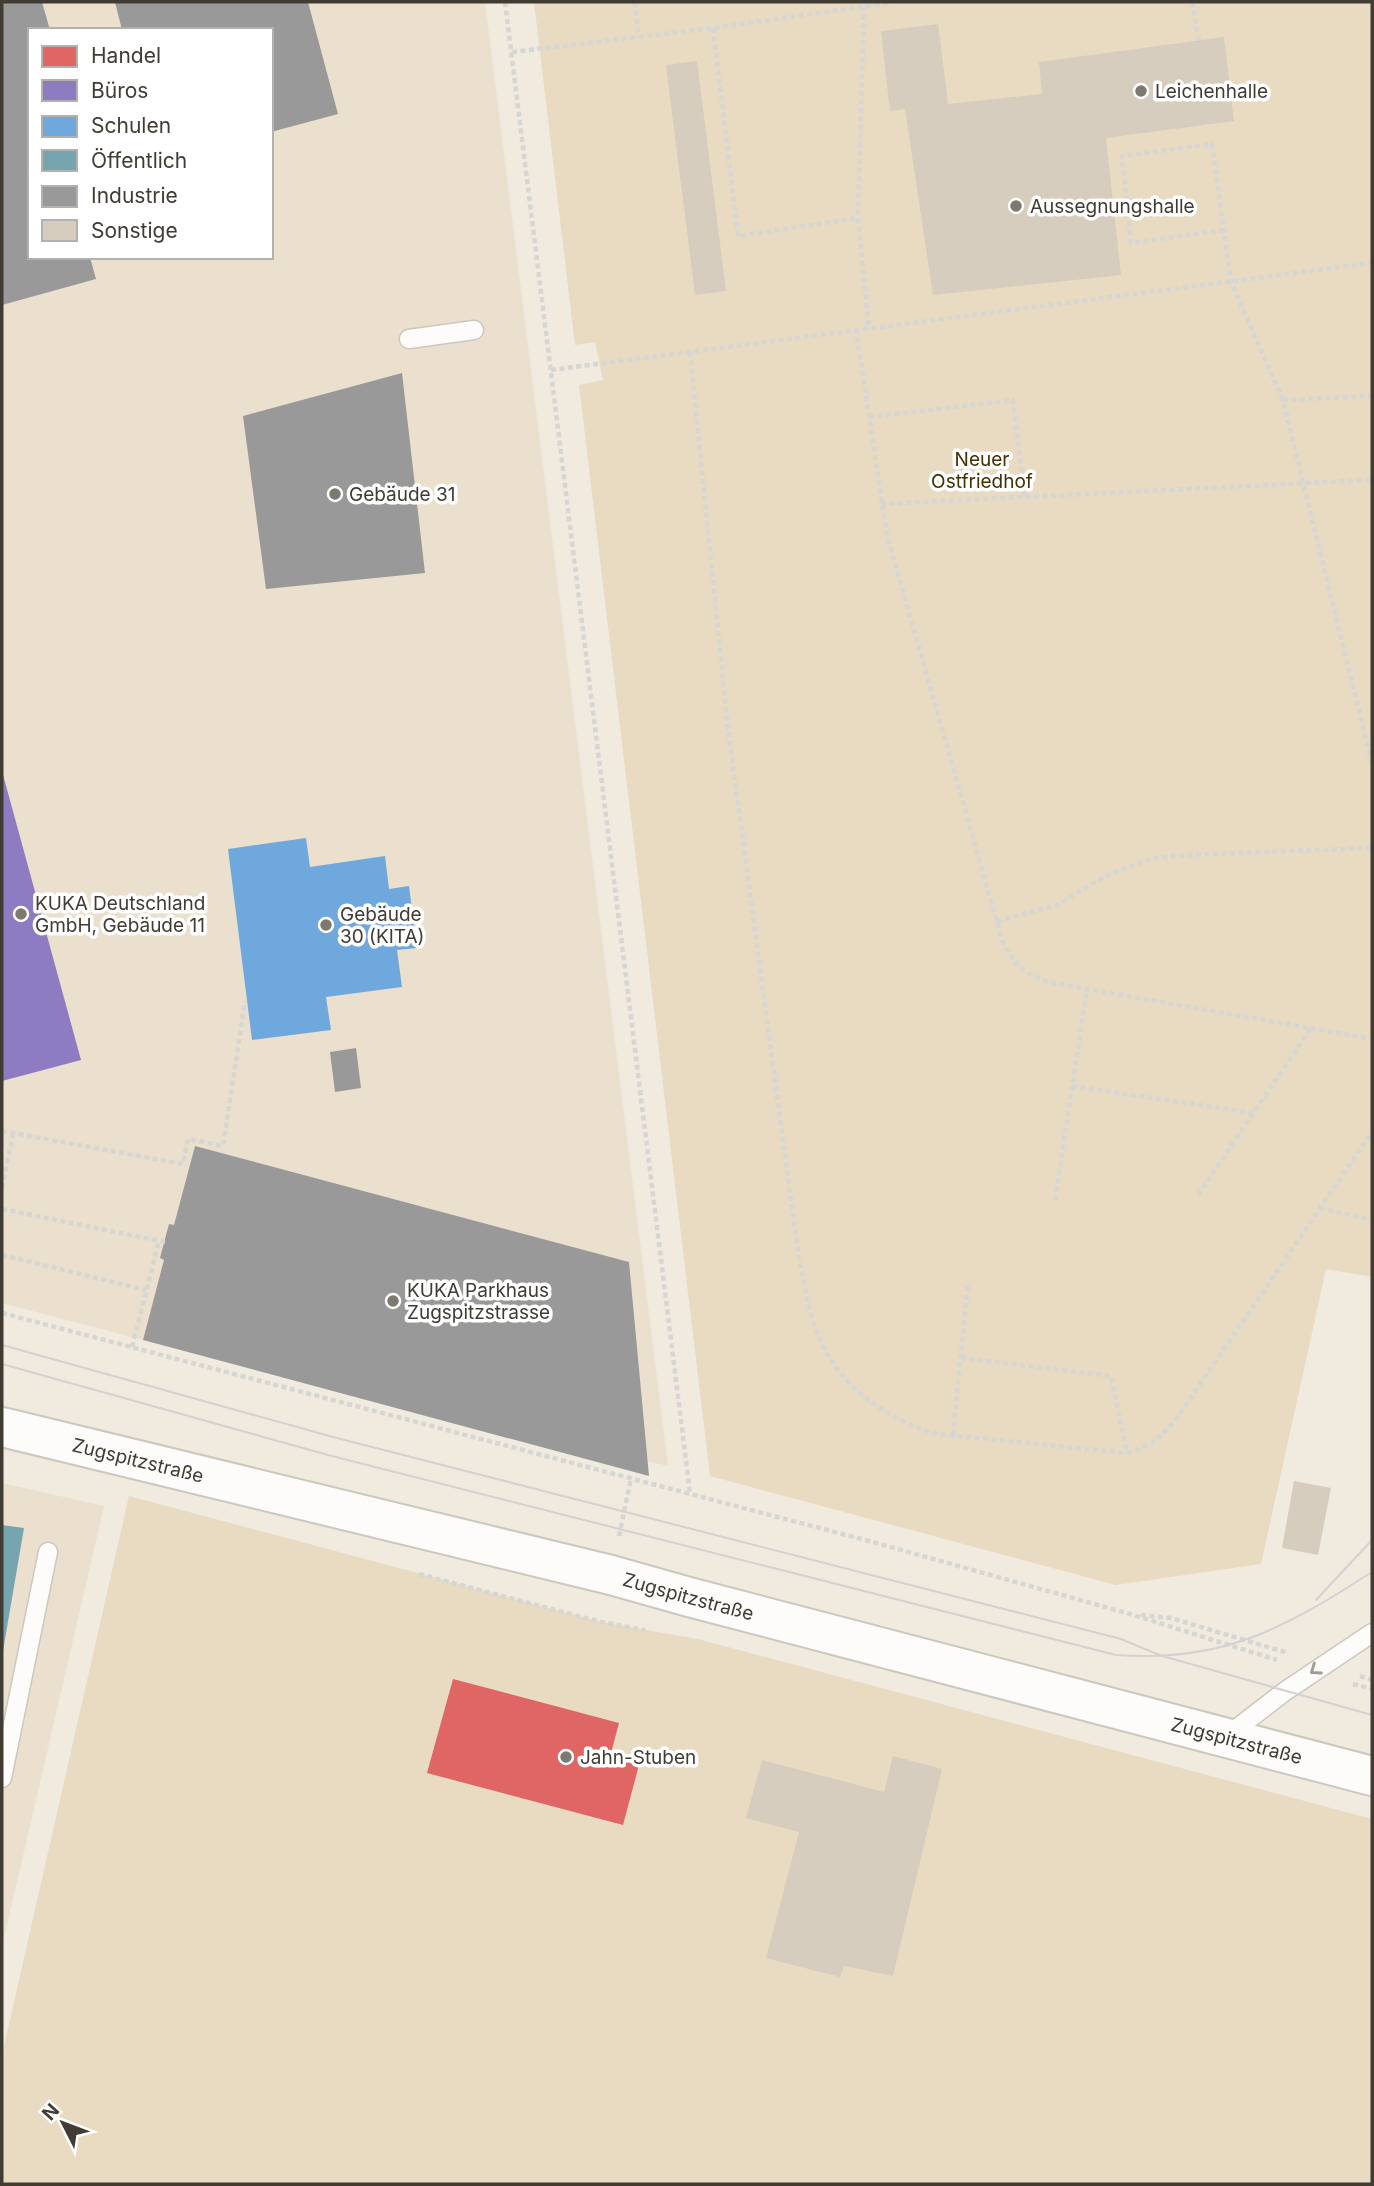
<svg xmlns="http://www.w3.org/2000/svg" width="1374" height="2186" viewBox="0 0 1374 2186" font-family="Inter,sans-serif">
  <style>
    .built { fill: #ebe0ce; fill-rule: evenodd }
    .green { fill: #e8dbc2 }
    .shops { fill: #e06666 }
    .offices { fill: #8e7cc3 }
    .schools { fill: #6fa8dc }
    .public { fill: #76a5af }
    .industry { fill: #999 }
    .building { fill: #d6cdbe }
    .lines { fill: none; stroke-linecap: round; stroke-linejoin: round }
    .service-casing { stroke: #ccc7bf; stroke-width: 21 }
    .tertiary-casing { stroke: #ccc7bf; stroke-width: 42 }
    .path { stroke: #d6d6d2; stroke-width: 4.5; stroke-dasharray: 5 3.5; stroke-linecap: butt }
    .service { stroke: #fdfcfa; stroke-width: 18 }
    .tertiary { stroke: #fdfcfa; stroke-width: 38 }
    .tram { stroke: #d4d2d0; stroke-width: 2 }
    .oneway { stroke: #9e9c97 }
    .poi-dot { fill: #7e7970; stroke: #fff; stroke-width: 2.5 }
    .labels { text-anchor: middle; stroke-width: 7; stroke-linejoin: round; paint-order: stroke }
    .poi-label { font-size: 19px; fill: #403c34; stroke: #fff; text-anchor: start }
    .park-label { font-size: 19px; fill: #443001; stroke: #fff }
    .street-label { font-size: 19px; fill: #403c34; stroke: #fff }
  </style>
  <rect width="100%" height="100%" fill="#f0eadf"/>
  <path class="built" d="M 2,2 L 485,2 L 668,1466 L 143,1340 L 2,1303 ZM 30,30 L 271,30 L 271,257 L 30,257 Z
    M 2,1483 L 104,1506 L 2,1947 Z"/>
  <path class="green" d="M 534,2 L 1372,2 L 1372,1277 L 1326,1269 L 1261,1564 L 1116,1585 L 710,1476 L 579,385 L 603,380 L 595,342 L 575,345 Z
    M 129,1496 L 601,1622 L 698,1639 L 1372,1819 L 1372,2184 L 2,2184 L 2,2055 Z"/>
  <path class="shops" d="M 453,1679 L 619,1723 L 610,1757 L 639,1765 L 623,1825 L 427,1773 Z"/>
  <path class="offices" d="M 2,771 L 81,1060 L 2,1081 Z"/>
  <path class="schools" d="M 306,838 L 310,867 L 385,856 L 389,889 L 409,886 L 417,948 L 397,950 L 402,987 L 326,997 L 331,1030 L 252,1040 L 228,849 Z"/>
  <path class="public" d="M 2,1525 L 24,1528 L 3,1651 L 2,1651 Z"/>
  <path class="industry" d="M 2,2 L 42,2 L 50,30 L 30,30 L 30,257 L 90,257 L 96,279 L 2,305 Z
    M 115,2 L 308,2 L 338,114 L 271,132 L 271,30 L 122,30 Z
    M 402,373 L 425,573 L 266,589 L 243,416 Z
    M 356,1048 L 361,1088 L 335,1092 L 330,1052 Z
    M 195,1146 L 629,1262 L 649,1476 L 143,1340 L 164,1260 L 160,1258 L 169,1224 L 174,1225 Z"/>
  <path class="building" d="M 938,24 L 948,104 L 1042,94 L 1039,62 L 1224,37 L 1234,121 L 1106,138 L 1121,275 L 933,295 L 905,109 L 890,111 L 881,31 Z
    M 697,61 L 726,291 L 695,295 L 666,65 Z
    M 1294,1481 L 1331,1488 L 1318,1555 L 1282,1548 Z
    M 893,1756 L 942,1769 L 893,1976 L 844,1966 L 840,1977 L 766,1958 L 799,1832 L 746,1818 L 762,1760 L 884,1792 Z"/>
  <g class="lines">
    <g class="service-casing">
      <path id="service" d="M 409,339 L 474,330
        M 1227,1736 L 1284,1692 L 1372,1633
        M 2,1778 L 48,1552"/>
    </g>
    <g class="tertiary-casing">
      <g id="tertiary">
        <path id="s1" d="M 2,1427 L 611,1575 L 689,1597 L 1372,1776"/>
      </g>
    </g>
    <path class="path" d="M 505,2 L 690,1493
      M 635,2 L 639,37
      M 1192,2 L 1199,41
      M 864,6 L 858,218 L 869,329
      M 713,28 L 738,236 L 858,218
      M 512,52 L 713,28 L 895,2
      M 1224,230 L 1131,243 L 1122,156 L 1212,144 L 1231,282 L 1283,400 L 1372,764
      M 856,329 L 887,535 L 1002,940 C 1016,967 1024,974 1053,983 L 1372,1039
      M 690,352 L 728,729 L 798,1252 C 804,1282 808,1314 821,1342 C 843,1389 888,1420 937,1434 L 1127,1453 C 1148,1448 1160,1437 1175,1421 L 1372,1132
      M 551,370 L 1372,263
      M 1283,400 L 1372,396
      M 869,417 L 1013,400 L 1025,497
      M 881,504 L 1372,480
      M 997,921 L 1058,905 L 1088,886 L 1117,871 L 1150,859 L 1185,855 L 1372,848
      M 1072,1086 L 1254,1113
      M 2,1131 L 183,1164 L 188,1139 L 223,1146 L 245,1001
      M 2,1188 L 13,1134
      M 1198,1195 L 1311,1028
      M 1055,1200 L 1087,989
      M 1320,1208 L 1372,1220
      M 2,1209 L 165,1242
      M 2,1255 L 146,1290
      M 2,1313 L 869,1541 L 1130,1614 L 1277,1660
      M 132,1347 L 159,1241
      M 961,1358 L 1111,1376 L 1127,1453
      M 953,1435 L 968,1283
      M 619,1536 L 631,1478
      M 419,1574 L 601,1622 L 645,1630
      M 1141,1615 L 1171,1618 L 1288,1653
      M 1360,1676 L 1372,1680
      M 1353,1684 L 1372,1689"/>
    <use href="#service" class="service"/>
    <use href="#tertiary" class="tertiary"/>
    <path class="tram" d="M 2,1345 L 333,1437 L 1121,1639 L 1162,1656 L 1372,1715
      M 2,1364 L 328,1455 L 1116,1655 C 1223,1663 1285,1628 1372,1572
      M 1316,1600 L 1372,1540"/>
  </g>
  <defs><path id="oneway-chevron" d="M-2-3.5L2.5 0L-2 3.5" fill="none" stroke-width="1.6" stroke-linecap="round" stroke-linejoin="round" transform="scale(1.75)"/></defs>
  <use class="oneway" href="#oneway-chevron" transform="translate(1315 1670) rotate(145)"/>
  <g class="poi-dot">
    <circle cx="1141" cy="91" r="7"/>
    <circle cx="1016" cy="206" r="7"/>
    <circle cx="335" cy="494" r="7"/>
    <circle cx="21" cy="914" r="7"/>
    <circle cx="326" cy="925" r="7"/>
    <circle cx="393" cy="1301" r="7"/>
    <circle cx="566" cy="1757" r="7"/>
  </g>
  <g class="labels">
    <g class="poi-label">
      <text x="1155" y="98">Leichenhalle</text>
      <text x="1030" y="213">Aussegnungshalle</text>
      <text x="349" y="501">Gebäude 31</text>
      <text x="35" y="910">KUKA Deutschland<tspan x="35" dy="22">GmbH, Gebäude 11</tspan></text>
      <text x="340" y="921">Gebäude<tspan x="340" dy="22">30 (KITA)</tspan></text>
      <text x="407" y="1297">KUKA Parkhaus<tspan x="407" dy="22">Zugspitzstrasse</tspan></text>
      <text x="580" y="1764">Jahn-Stuben</text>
    </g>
    <g class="park-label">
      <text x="982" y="466">Neuer<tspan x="982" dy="22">Ostfriedhof</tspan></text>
    </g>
    <g class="street-label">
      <text dy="7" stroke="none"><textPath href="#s1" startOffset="140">Zugspitzstraße</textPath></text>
      <text dy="7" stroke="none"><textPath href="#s1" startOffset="707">Zugspitzstraße</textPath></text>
      <text dy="7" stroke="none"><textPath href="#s1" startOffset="1274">Zugspitzstraße</textPath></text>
    </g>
  </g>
  <rect width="1374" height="2186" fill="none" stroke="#403c34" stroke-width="7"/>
  <rect x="28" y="28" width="245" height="231" fill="#ffffff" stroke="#b3b1ae" stroke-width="2"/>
  <rect x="42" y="46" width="35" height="21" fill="#e06666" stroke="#b3b1ae" stroke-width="2"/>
  <text x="91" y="63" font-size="21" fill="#403c34">Handel</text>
  <rect x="42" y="80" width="35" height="21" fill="#8e7cc3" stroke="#b3b1ae" stroke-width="2"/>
  <text x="91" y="98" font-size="21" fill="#403c34">Büros</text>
  <rect x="42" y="116" width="35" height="21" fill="#6fa8dc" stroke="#b3b1ae" stroke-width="2"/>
  <text x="91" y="133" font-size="21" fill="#403c34">Schulen</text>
  <rect x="42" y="150" width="35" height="21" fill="#76a5af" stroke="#b3b1ae" stroke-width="2"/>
  <text x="91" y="168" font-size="21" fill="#403c34">Öffentlich</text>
  <rect x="42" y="186" width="35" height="21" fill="#999999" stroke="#b3b1ae" stroke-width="2"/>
  <text x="91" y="203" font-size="21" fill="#403c34">Industrie</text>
  <rect x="42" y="220" width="35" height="21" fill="#d6cdbe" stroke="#b3b1ae" stroke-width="2"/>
  <text x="91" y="238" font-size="21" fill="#403c34">Sonstige</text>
  <g transform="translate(63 2123) rotate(312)" stroke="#ffffff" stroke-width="5" paint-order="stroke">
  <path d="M0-5L12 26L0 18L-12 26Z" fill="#403c34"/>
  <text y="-10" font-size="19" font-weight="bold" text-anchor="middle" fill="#403c34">N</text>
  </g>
</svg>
